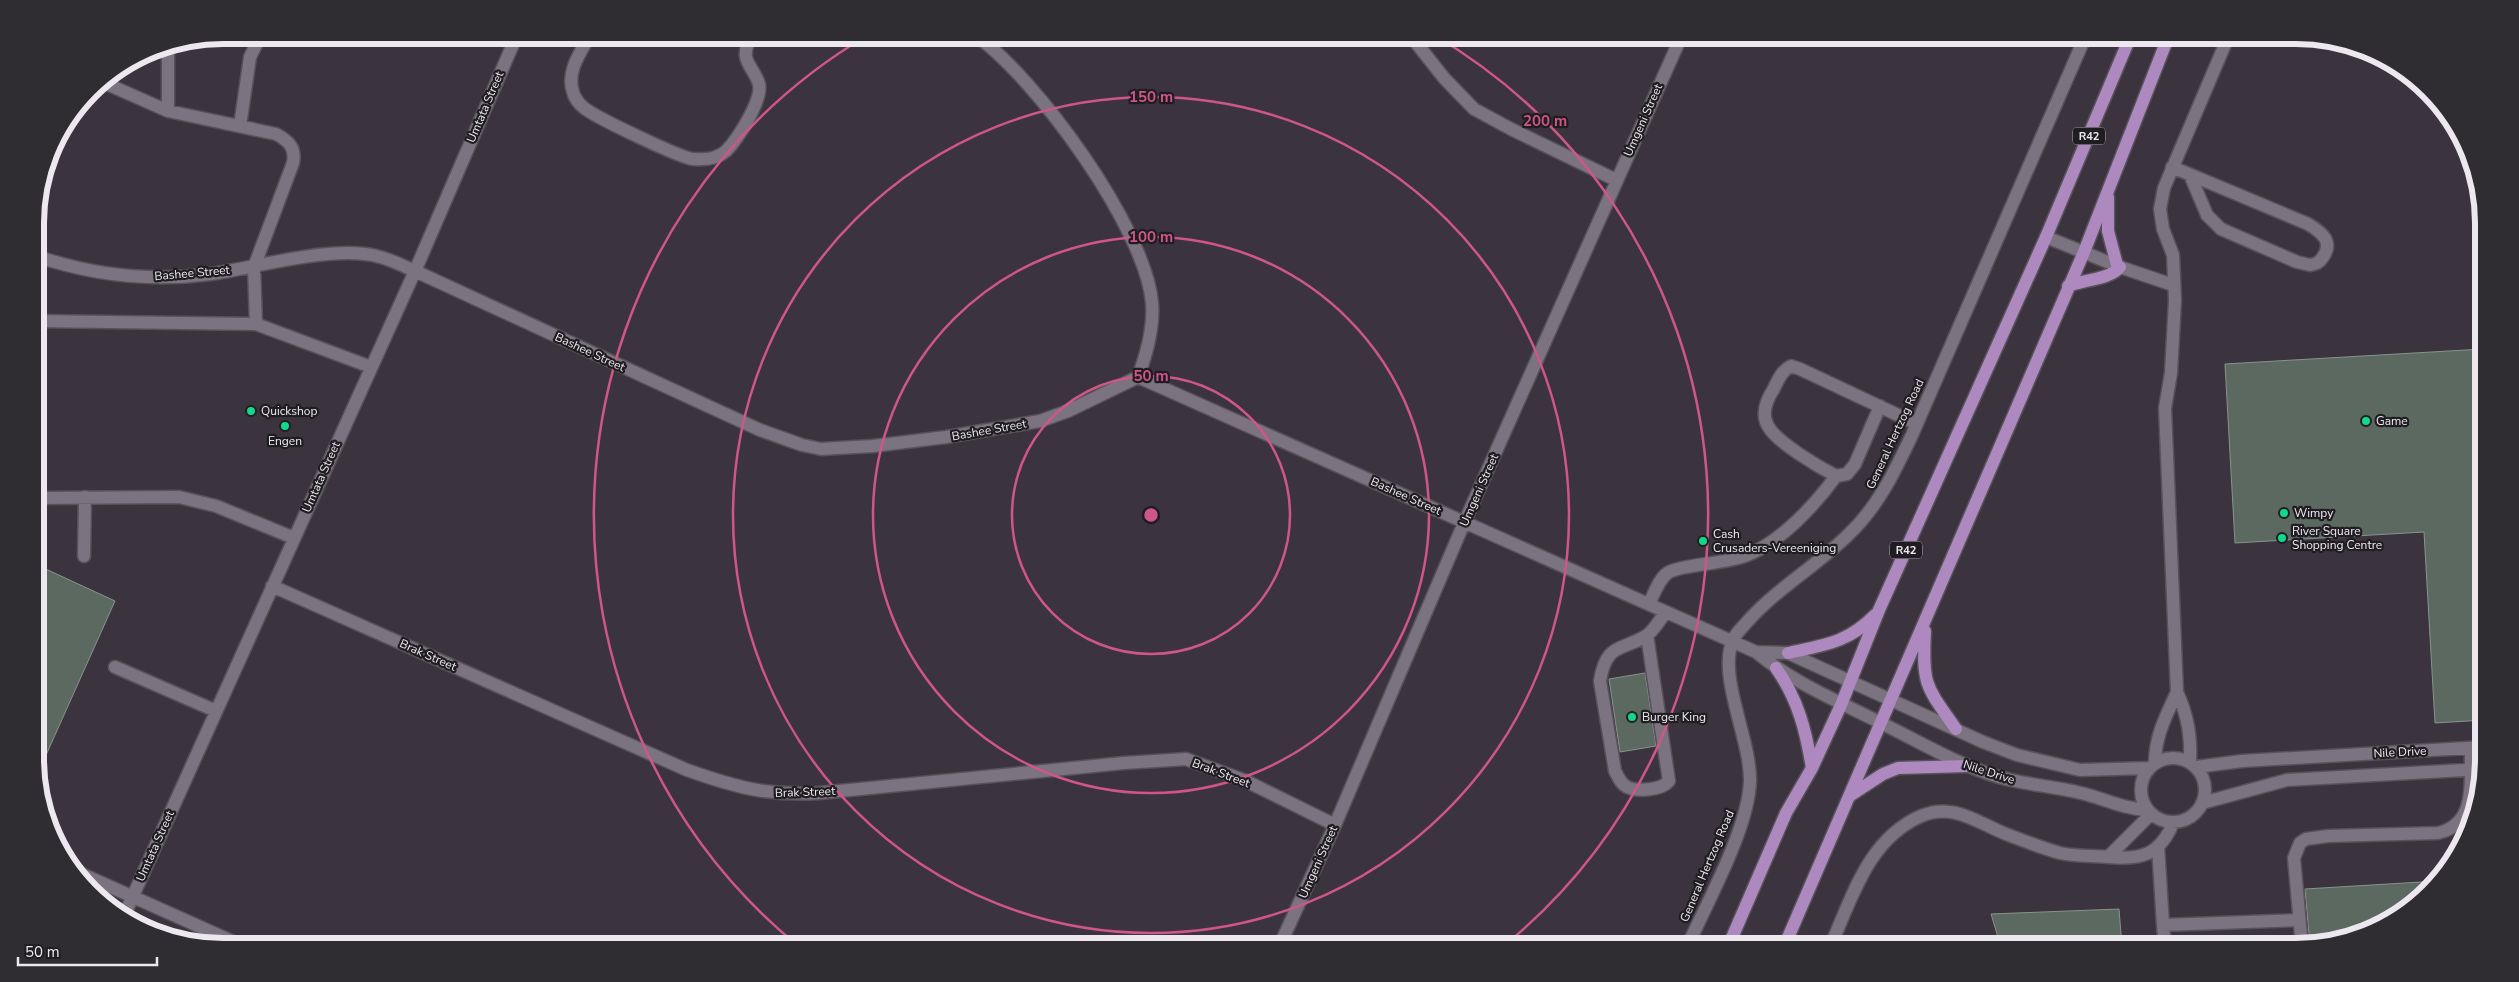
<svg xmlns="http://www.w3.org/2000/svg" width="2519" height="982" viewBox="0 0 2519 982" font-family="'Nunito Sans',sans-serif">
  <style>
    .building { fill: #5c6961; stroke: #87948c }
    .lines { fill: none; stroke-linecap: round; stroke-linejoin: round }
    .minor-casing { stroke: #57515a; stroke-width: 15 }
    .major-casing { stroke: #57515a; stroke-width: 15 }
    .minor { stroke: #7b737f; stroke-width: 12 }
    .major { stroke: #ad89bf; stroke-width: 12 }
    .ring { fill: none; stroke: #cf5687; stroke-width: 2.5 }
    .poi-dot { fill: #12d98a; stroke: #201d22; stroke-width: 2 }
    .labels { text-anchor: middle; stroke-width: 4.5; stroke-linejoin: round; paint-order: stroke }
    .shield { fill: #201d22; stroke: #b0abb2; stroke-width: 1 }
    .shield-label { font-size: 11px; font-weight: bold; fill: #ede8ef }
    .street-label { font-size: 12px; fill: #ede8ef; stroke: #201d22 }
    .poi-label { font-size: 12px; fill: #ede8ef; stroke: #201d22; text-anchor: start }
    .rim { fill: none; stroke: #ede8ef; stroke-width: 6 }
    .centre { fill: #cf5687; stroke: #201d22; stroke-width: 2.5 }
    .ring-label { font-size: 15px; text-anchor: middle; font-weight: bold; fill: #cf5687; stroke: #201d22; stroke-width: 4.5; stroke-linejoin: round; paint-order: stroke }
  </style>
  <rect width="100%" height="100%" fill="#3b343f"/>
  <path class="building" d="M 2483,349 L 2484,659 L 2480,659 L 2484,720 L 2435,723 L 2424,532 L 2235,543 L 2225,364 Z
    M 37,565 L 115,601 L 38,773 L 38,659 Z
    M 1645,673 L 1656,746 L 1620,752 L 1609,679 Z
    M 2438,881 L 2410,908 L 2357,937 L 2310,946 L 2305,889 Z
    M 2119,909 L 2122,947 L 2001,947 L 1991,914 Z"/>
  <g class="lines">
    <g class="minor-casing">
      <path id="minor" d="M 590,35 C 581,52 566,71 573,92 C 574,97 579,104 583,107 C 594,117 681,158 693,159 C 704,160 717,159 726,151 C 737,140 763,100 759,84 C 753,64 737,62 752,35
        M 975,35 C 1036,77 1146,229 1152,303 C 1154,328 1147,353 1138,377
        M 1410,35 L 1444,78 L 1474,109 L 1511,129 L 1616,180
        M 168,46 L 168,111
        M 100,81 L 168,111 L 276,134 C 289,141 296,148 293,163 L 254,267 L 256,324
        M 240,126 L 250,57 L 261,35
        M 2172,167 L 2308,224 C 2321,232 2334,241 2323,257 C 2319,263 2316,264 2310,265 L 2297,262 L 2221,229 L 2207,215 L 2190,175
        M 2046,237 L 2120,267 L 2173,285
        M 36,256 C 92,275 151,282 211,274 C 259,267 334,244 380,257 C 392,260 403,266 415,271 L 760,430 L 802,445 L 821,449 L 873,446 L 946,437 L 1040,421 L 1068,411 L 1138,377 L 1756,652 C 1795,684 1840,702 1885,725 C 1922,743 1958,765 1999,777 C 2026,785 2054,786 2081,793 C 2106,799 2120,808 2147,810
        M 36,321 L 256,324 L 371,367
        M 1880,406 L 1855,464 L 1847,474 L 1836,476 C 1819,467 1776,442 1768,426 C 1761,414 1766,401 1773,390 C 1778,381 1781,371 1791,366 L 1800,369 L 1917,424
        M 37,498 L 179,497 L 216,506 L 294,538
        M 84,556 L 85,497
        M 272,586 L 687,770 C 735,787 767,796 819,793 L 1124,763 L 1186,759 L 1246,781 L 1335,825
        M 1649,604 C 1654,594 1659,578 1669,572 C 1685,564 1724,564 1745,556 C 1780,543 1815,505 1836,476
        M 1647,635 L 1669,781 C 1662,790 1637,792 1627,787 C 1621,784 1618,777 1615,771 L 1600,681 C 1606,643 1621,651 1646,636 C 1654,631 1660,619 1666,612
        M 1756,652 L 1788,653 L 1983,742 L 2017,755 L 2080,770 L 2149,768
        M 115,667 L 216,711
        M2141 790a32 32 0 1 1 64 0a32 32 0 1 1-64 0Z
        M 2190,762 C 2191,736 2188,716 2177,692 L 2165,408 L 2171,373 L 2175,300 L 2173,255 L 2163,229 L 2160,209 L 2164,188 L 2229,35
        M 2155,763 C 2155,736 2166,716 2177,692
        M 2196,767 L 2242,761 L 2484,747
        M 2202,803 L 2287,780 L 2482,769
        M 2158,846 L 2163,925 L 2299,920
        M 2109,856 L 2151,814
        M 73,870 L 245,947
        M 123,918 L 415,271 L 517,35
        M 2163,925 L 2165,947
        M 1279,947 L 1335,825 L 1464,523 L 1682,35
        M 1687,947 C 1707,903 1749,827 1750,781 C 1751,740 1717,675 1733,640 C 1736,633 1742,628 1747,622 C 1776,589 1815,567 1847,536 C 1878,507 1894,473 1912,435 L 2086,35
        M 1830,947 C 1852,898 1868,839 1921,816 C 1953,802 1978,823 2006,834 C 2024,841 2042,848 2060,853 C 2077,857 2093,855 2109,857 C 2141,860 2160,855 2173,823
        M 2302,947 L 2294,858 L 2300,843 L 2306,839 L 2328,836 L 2438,833 C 2478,824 2470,780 2471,748"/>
    </g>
    <g class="major-casing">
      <path id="major" d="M 2108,197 L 2108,231 L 2117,265
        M 2068,286 C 2083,280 2111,279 2120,267
        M 1925,631 C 1922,686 1926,686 1956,729
        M 1788,653 C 1824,645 1848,643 1875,615
        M 1776,668 C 1798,699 1806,731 1812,768
        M 1851,795 L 1883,774 L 1898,768 L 1967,766
        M 1728,947 L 1786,813 L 1812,768 L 1841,705 L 1879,610 L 2046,237 L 2131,35
        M 1784,947 L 2084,252 L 2169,35"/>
    </g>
    <use href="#minor" class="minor"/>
    <use href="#major" class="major"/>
  </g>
  <g class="ring">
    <circle cx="1151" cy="515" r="139"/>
    <circle cx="1151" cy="515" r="278"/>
    <circle cx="1151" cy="515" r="418"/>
    <path d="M797 945A557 557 0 0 1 868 35M1434 35A557 557 0 0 1 1505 945"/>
  </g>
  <g class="poi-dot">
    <circle cx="251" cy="411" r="5"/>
    <circle cx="2366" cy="421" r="5"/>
    <circle cx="285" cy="426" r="5"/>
    <circle cx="2284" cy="513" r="5"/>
    <circle cx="2282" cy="538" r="5"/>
    <circle cx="1703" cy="541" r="5"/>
    <circle cx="1632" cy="717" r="5"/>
  </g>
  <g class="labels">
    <g class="shield">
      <rect x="2073" y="127.5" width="32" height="17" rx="4"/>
      <rect x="1890" y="541.5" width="32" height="17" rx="4"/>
    </g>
    <g class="shield-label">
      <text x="2089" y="140">R42</text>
      <text x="1906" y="554">R42</text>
    </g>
    <g class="street-label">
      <text transform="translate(485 107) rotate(-67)" y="4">Umtata Street</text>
      <text transform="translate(1643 120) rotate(-66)" y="4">Umgeni Street</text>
      <text transform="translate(192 273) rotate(-5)" y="4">Bashee Street</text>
      <text transform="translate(590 352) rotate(25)" y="4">Bashee Street</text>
      <text transform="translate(989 430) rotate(-10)" y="4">Bashee Street</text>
      <text transform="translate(1895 434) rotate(-65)" y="4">General Hertzog Road</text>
      <text transform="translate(321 477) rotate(-66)" y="4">Umtata Street</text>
      <text transform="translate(1479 490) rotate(-66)" y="4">Umgeni Street</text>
      <text transform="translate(1406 496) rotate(24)" y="4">Bashee Street</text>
      <text transform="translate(428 655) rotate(24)" y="4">Brak Street</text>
      <text transform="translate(2400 752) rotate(-3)" y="4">Nile Drive</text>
      <text transform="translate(1989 772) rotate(18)" y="4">Nile Drive</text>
      <text transform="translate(1221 773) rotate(21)" y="4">Brak Street</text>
      <text transform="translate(805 792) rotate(-2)" y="4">Brak Street</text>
      <text transform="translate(155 846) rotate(-66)" y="4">Umtata Street</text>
      <text transform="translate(1318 862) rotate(-66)" y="4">Umgeni Street</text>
      <text transform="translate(1707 866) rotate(-67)" y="4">General Hertzog Road</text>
    </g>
    <g class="poi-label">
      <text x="261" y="415">Quickshop</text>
      <text x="2376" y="425">Game</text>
      <text x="285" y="445" text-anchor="middle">Engen</text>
      <text x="2294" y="517">Wimpy</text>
      <text x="2292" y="535">River Square<tspan x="2292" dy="14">Shopping Centre</tspan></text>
      <text x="1713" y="538">Cash<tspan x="1713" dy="14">Crusaders-Vereeniging</tspan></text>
      <text x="1642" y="721">Burger King</text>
    </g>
  </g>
  <path d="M0 0H2519V982H0ZM223 44H2296A179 179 0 0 1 2475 223V759A179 179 0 0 1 2296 938H223A179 179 0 0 1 44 759V223A179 179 0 0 1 223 44Z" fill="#302d32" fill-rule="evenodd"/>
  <path class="rim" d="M223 44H2296A179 179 0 0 1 2475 223V759A179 179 0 0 1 2296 938H223A179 179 0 0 1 44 759V223A179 179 0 0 1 223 44Z"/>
  <circle cx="1151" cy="515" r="8" class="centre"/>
  <g class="ring-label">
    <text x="1151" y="102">150 m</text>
    <text x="1545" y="126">200 m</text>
    <text x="1151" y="242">100 m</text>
    <text x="1151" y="381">50 m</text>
  </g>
  <path d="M18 957v8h139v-8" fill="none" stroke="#ede8ef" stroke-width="2.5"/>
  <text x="25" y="957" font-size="15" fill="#ede8ef" stroke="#201d22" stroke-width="4" paint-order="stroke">50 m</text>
</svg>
